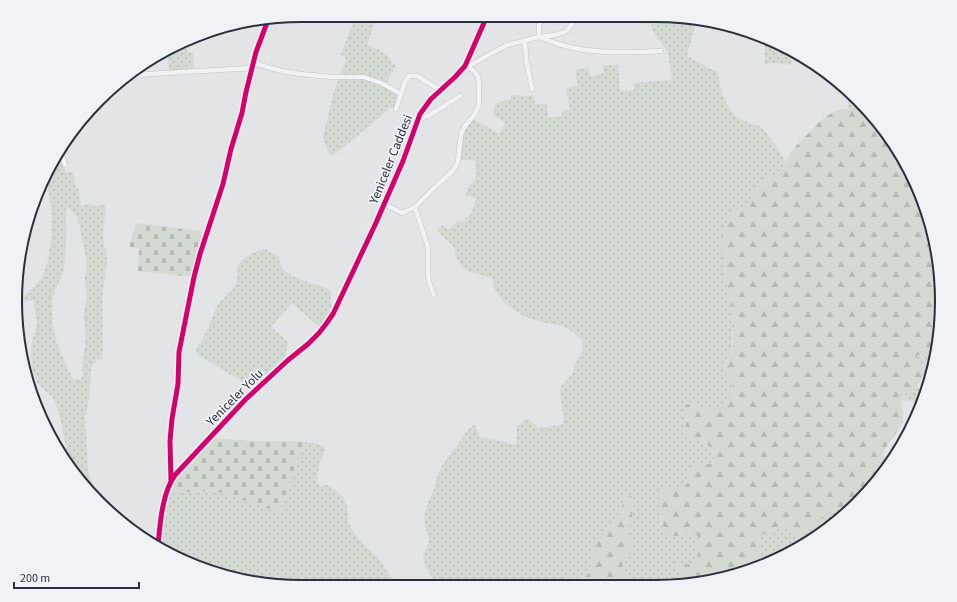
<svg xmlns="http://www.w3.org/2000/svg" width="957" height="602" viewBox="0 0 957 602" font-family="'Source Sans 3',sans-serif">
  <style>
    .green { fill: url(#green-dots); fill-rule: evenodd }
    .forest { fill: url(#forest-firs) }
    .cemetery { fill: url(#cemetery-stones) }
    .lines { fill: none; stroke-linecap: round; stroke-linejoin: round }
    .minor-casing { stroke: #c0c2c4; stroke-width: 5.5 }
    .tertiary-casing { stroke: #c0c2c4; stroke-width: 6 }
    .minor { stroke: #f1f2f4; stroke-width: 4.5 }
    .tertiary { stroke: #f1f2f4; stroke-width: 5.5 }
    .cycleway-casing { stroke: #f0f2f6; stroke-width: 8 }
    .cycleway { stroke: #d6006c; stroke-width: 5 }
    .labels { text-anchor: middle; stroke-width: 3.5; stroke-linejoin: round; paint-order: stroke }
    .street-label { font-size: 13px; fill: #2a303f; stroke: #f0f2f6 }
    .rim { fill: none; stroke: #2a303f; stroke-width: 2 }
  </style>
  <defs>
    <pattern id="green-dots" width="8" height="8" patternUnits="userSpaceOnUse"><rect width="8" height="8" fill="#d2dad2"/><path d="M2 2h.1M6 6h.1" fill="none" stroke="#b4bbb5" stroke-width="1.8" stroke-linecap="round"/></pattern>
    <pattern id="forest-firs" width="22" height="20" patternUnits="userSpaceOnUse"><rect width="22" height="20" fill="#d2dad2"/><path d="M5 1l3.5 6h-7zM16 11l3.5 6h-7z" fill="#b4bbb5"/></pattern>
    <pattern id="cemetery-stones" width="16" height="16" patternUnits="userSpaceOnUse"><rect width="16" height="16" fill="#d2dad2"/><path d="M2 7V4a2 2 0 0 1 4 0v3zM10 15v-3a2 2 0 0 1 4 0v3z" fill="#b4bbb5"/></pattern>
  </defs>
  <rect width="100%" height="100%" fill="#e2e4e6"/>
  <path class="green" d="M 356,15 L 377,15 L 367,45 L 380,50 L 390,58 L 389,60 L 396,66 L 385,85 L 401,94 L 396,108 L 389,108 L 380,117 L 333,156 L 328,152 L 323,137 L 333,95 L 346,58 L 341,55 Z
    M 621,17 L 693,17 L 697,18 L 687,56 L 712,70 L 717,71 C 720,86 723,102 733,113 C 737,118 744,121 749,123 C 753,124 757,125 761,127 C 765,130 786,159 786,164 C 787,166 784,171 783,173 C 781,177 774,178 770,177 L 753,192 L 751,202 L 745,207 L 739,209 L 732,214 L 723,230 L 720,242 L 725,257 L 723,268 L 732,309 L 732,350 L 723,369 L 723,372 C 730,377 733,381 733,390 C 728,399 718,414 706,409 C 702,408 699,405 695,402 L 685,411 L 686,415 L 686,424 L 695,438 C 698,438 699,438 702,440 C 706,442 715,454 715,459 L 709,464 L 697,466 L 688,478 C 689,485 684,488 679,491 L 671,489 L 664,490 L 660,496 L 659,511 L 661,524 L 666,530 L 671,534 L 677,536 L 690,532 L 697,535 L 701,539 L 700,542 L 698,543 C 700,565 692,561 677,569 L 680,574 L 681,585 L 675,586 L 636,586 C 633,582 622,570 623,564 C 625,559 631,553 634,548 L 626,535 L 627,530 L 631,522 L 634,506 L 626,495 L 618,517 L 614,523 L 609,528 L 602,538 L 595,545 L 593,548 L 590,570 L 587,575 L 582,579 L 568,578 L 560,583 L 559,586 L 439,585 C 433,580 422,564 423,556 C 424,551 428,547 429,542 C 429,536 424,526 424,518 C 425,507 431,497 435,487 C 436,483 436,479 438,475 C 442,464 449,456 456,447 C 461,439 466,431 473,425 L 475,426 L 480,437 L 505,442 L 513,445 L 517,443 L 517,427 L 526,419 L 528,419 L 538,428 L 562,425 L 564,422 L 560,393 L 561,387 L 572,374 L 576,361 L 582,354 L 583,341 L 574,333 L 563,326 L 546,323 L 528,318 L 517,312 L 503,302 L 496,292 L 494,288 L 493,278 L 477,274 L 467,271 L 460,264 L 456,256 L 454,247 L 437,231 L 443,225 L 448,230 L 458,220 L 462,223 L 472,212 L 476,198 L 466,195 L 467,189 L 476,178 L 475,160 L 459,160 L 460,137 L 472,118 L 499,134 L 505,123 L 493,115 L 495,104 L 511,99 L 510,95 L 528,96 L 533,95 L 535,105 L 546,103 L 549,118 L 562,116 L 562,111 L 570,109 L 566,88 L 578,85 L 575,70 L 588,67 L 591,77 L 603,73 L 603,66 L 618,65 L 620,91 L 634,90 L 634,83 L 672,80 L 668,52 L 655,35 L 650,24 L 634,23 Z
    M 765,37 L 792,52 L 791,58 L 792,65 L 776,63 L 765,64 Z
    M 180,44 L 186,46 L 187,52 L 194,54 L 193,72 L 169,73 L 168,58 L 155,58 L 155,57 Z
    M 848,91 L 871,113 L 848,109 Z
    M 61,151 L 65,165 L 65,172 L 73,172 L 75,185 L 78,188 L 81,205 L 91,204 L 92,206 L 106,205 L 103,233 L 104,244 L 106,251 L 107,261 L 102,298 L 103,354 L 101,359 L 95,362 L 91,367 L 89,400 L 85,417 L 88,470 L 95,494 L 71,469 L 58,409 L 52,396 L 43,389 L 37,382 L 32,369 L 31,346 L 37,324 L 34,302 C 27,297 21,305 16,309 L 15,303 C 24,296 34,289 40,280 C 51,265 53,225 51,207 C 50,200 46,182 48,176 C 49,170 58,158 61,151 ZM 67,207 L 69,208 L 78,219 L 86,258 L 87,266 L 85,277 L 87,300 L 84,309 L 84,318 L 86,333 L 85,347 L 83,354 L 82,377 L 81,379 C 77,380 75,380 72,378 C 66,363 57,348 54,332 C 52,322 52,311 52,301 C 53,290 60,283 63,273 C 67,253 66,231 66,211 Z
    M 265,249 L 279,257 C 281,261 280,263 281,266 C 286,277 316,285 327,288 C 335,294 329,297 331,305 C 331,308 333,310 333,312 L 322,329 L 292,303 L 271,327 L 288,342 C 287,349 284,355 287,361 L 256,390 L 200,356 L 197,353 L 195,350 C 201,341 207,333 210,323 C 213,317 214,311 217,306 C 222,298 230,293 235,286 C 240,278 235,268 240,262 C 245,257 257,250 265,249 Z
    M 936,353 L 932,374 L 926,375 L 929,368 L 927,365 C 921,367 915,364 915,358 L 917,355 Z
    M 917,386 C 922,393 927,394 918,402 L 902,400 C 905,394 911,390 917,386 Z
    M 305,442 C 312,443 320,443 325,448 L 324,453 L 319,465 L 317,484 L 320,486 L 328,485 C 337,491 346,497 347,508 C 348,514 347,520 350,526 C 357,539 368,548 378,558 C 382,562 384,567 387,571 C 390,576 395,580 399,585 L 264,585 L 192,565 L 158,546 L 167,489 L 188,492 L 209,491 L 218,492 L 275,511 L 278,511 L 281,510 Z
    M 869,490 L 844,516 L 783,557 L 762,565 L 760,544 L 760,539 L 763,534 L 781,529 L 788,530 L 800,535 L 815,525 L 821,516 L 842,508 L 862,492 Z"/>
  <path class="forest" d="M 846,109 L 871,113 L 904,158 L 927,209 L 934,239 L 930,247 L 930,254 L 933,258 L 938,259 L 940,264 L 941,320 L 936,353 L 918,355 L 915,358 C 915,367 923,365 929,366 L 929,368 L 928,372 L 926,375 L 922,378 L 917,386 L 903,397 L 900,403 L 903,410 L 903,422 L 901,426 L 884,450 L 883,456 L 886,466 L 885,471 L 883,475 L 869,490 L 862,492 L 842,508 L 821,516 L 815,525 L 807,532 L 800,535 L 788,530 L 781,529 L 763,534 L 760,539 L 760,544 L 762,565 L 730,577 L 681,585 L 680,574 L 676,566 L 677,564 C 681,564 684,565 688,564 C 696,562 701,553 697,545 L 700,542 L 701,539 C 698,536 694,532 690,532 C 686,532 682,536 678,536 C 662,536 659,516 659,505 C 659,498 661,492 667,488 L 679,491 C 682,489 687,486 688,482 C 689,476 686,475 692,470 C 694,469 695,467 697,466 C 704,462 708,468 715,459 C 715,453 705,439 698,438 C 694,438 690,441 686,438 C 681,433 687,425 687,420 C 687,416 684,411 685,407 C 686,405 690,402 692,401 C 697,403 701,407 706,409 C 718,414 728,399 733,390 C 733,382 730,376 723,372 L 723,369 L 731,355 L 733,347 L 732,309 L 730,297 L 727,290 L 723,268 L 725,257 L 720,242 L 723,230 L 732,214 L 739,209 L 745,207 L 751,202 L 753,192 L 758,184 L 763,179 L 770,177 L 777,177 L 783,173 L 787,165 L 786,161 L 794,148 L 821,120 L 830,114 L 838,110 Z
    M 627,494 L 633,498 L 634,506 L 631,522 L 627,530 L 626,535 L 634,548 C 631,554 625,559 623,564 C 622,570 633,582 636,586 L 559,586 C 566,570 579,585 588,574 C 594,566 590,556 594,547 C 595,543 599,541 602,538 C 605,535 606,531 609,528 C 610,527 613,524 614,523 C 619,516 622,506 625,497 L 626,495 Z"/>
  <path class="cemetery" d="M 136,223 L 207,232 L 194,277 L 138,271 L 139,248 L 129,247 Z
    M 209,438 L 257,441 L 295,441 L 305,442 L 281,510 L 278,511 L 275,511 L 218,492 L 209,491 L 188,492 L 167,489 L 171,481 Z"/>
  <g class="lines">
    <g class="minor-casing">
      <path id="minor" d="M 545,17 L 539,25 L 539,37 C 550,41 562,46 574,48 C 602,54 632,53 661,51
        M 525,40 L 526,59 L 532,89
        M 253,63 L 282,71 L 300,74 L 332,77 L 364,77 L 381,83 L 401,94
        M 466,67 L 469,66 L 490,54 L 507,45 L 539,37 L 555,35 L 565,32 L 568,29 L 578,17
        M 128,77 L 149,74 L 252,68
        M 396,109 L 405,82 L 409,76 L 417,76 L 440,90
        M 418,118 L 423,118 L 428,116 L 460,96
        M 61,151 L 65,165
        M 384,204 L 402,213 L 415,207 L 428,247 L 428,274 L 429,282 L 434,295
        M 415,207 L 436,186 L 453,171 L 458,162 L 461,134 L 465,126 L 475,114 L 479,105 L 479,85 L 478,77 L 474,71 L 468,67
        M 171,481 L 170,441 L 172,419 L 178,384 L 179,352 L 194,277 L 200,254 L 223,184 L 231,149 L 242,113 L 246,92 L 256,52 L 268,20"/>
    </g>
    <g class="tertiary-casing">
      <path id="tertiary" d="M 158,546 C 160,524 162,493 175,475 L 245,400 L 287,361 L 308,344 L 319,333 L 326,324 L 333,314 L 375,225 L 403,161 L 420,114 L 431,99 L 455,77 L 465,66 L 487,16"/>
    </g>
    <use href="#minor" class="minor"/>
    <use href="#tertiary" class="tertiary"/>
    <g class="cycleway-casing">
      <path id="cycleway" d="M 171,481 L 170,441 L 172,419 L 178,384 L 179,352 L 194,277 L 200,254 L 223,184 L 231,149 L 242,113 L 246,92 L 256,52 L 268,20
        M 158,546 C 160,524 162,493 175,475 L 245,400 L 287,361 L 308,344 L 319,333 L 326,324 L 333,314 L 375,225 L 403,161 L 420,114 L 431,99 L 455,77 L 465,66 L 487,16"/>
    </g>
    <use href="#cycleway" class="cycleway"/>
  </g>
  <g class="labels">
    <g class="street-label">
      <text transform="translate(390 159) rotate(-68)" y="5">Yeniceler Caddesi</text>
      <text transform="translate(234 397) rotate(-45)" y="5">Yeniceler Yolu</text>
    </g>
  </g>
  <path d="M0 0H957V602H0ZM301 22H656A279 279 0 0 1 935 301V301A279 279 0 0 1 656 580H301A279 279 0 0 1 22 301V301A279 279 0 0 1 301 22Z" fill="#f0f2f6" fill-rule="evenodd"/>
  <path class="rim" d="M301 22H656A279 279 0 0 1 935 301V301A279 279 0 0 1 656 580H301A279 279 0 0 1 22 301V301A279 279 0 0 1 301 22Z"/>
  <path d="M14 582v6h125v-6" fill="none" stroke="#2a303f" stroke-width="2"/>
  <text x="20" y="582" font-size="12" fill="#2a303f" stroke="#f0f2f6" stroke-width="3" paint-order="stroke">200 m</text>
</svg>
